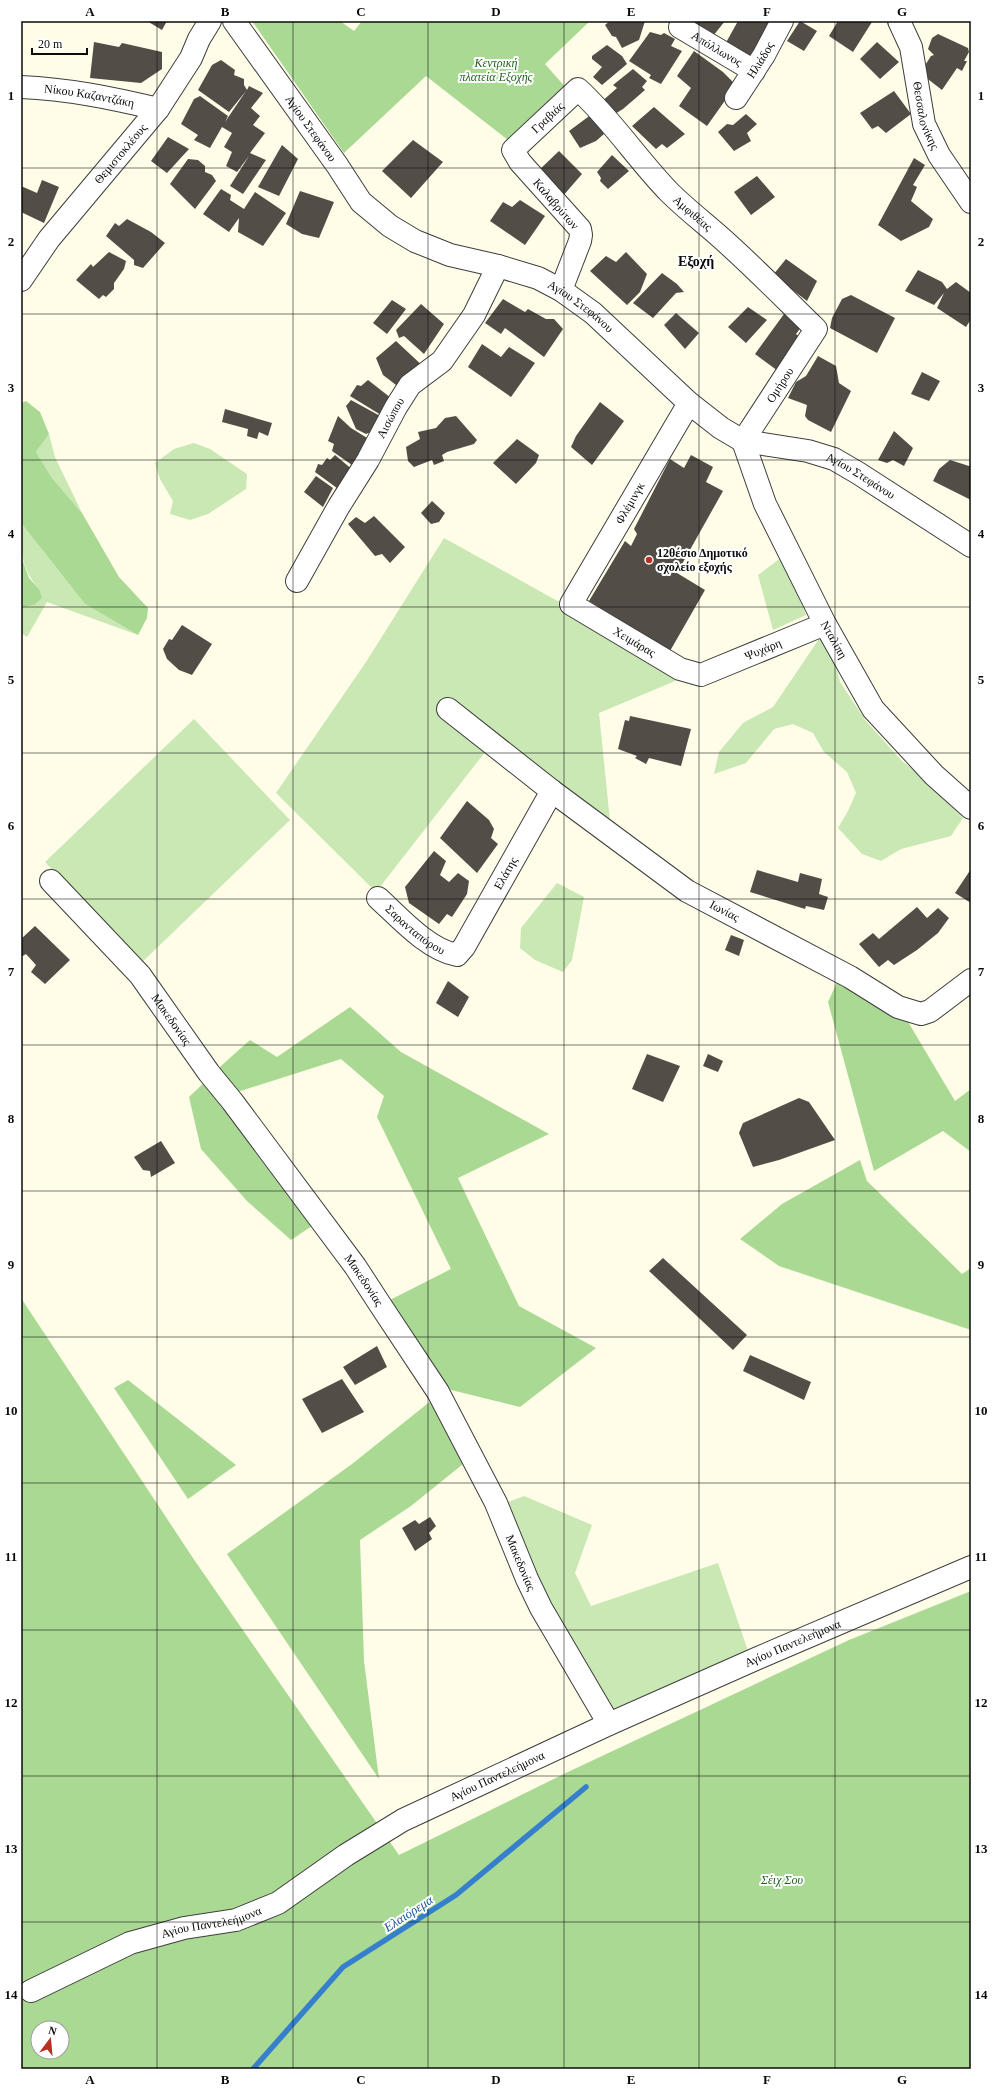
<svg xmlns="http://www.w3.org/2000/svg" width="992" height="2090" viewBox="0 0 992 2090" font-family="'Times New Roman',serif">
  <style>
    .green { fill: #c9e8b3 }
    .forest { fill: #aad993; fill-rule: evenodd }
    .lines { fill: none; stroke-linecap: round; stroke-linejoin: round }
    .stream { stroke: #357fcd; stroke-width: 5.5 }
    .building { fill: #534d47 }
    .minor-casing { stroke: #3e3e3e; stroke-width: 24 }
    .minor { stroke: #fff; stroke-width: 22 }
    .grid { fill: none; stroke: #0b0b0b; stroke-width: 1; stroke-opacity: 0.55 }
    .poi-dot { fill: #ba2e24; stroke: #fff; stroke-width: 1.5 }
    .labels { text-anchor: middle; stroke-width: 4; stroke-linejoin: round; paint-order: stroke }
    .street-label { font-size: 12px; fill: #0b0b0b; stroke: #fff }
    .park-label { font-size: 12px; font-style: italic; fill: #22611c; stroke: #fff }
    .poi-label { font-size: 12px; font-weight: bold; fill: #0b0b0b; stroke: #fff; text-anchor: start }
    .water-label { font-size: 13px; font-style: italic; fill: #15519b; stroke: #fff }
    .quarter-label { font-size: 14px; font-weight: bold; fill: #0b0b0b; stroke: #fff }
    .neatline { fill: none; stroke: #0b0b0b; stroke-width: 1.5 }
    .grid-label { font-size: 13px; text-anchor: middle; font-weight: bold; fill: #0b0b0b }
  </style>
  <rect width="100%" height="100%" fill="#fffde8"/>
  <path class="green" d="M 49,434 L 55,457 L 82,513 L 52,478 L 36,452 Z
    M 194,443 L 210,449 L 247,474 L 246,489 L 208,514 L 190,520 L 170,514 L 173,501 L 160,479 L 155,463 L 174,449 Z
    M 21,523 L 85,604 L 138,635 L 47,602 L 27,637 L 21,633 L 21,608 L 34,605 L 39,589 C 20,566 21,551 21,523 Z
    M 444,538 L 563,604 L 687,676 L 599,713 L 610,821 L 496,738 L 376,892 L 276,793 L 366,662 Z
    M 782,557 L 806,615 L 773,630 L 758,575 Z
    M 819,639 L 831,650 L 840,682 L 866,721 L 902,761 L 924,778 L 963,818 L 951,836 L 901,849 L 881,861 L 862,854 L 838,828 L 848,811 L 856,793 L 847,772 L 824,752 L 813,733 L 793,724 L 774,729 L 746,763 L 714,774 L 719,752 L 743,723 L 773,707 Z
    M 194,719 L 290,820 L 139,965 L 45,862 Z
    M 557,883 L 584,897 L 572,960 L 563,972 L 535,960 L 520,948 L 521,928 Z
    M 524,1496 L 592,1525 L 575,1573 L 591,1606 L 718,1563 L 748,1651 L 610,1710 L 531,1575 L 503,1504 Z"/>
  <path class="forest" d="M 252,21 L 340,21 L 354,31 L 362,21 L 590,21 L 545,64 L 567,89 L 508,140 L 426,76 L 344,153 Z
    M 26,401 L 40,412 L 49,434 L 36,452 L 52,478 L 82,513 L 119,577 L 148,608 L 147,618 L 138,635 L 85,604 L 21,523 L 21,403 Z
    M 21,556 L 29,578 L 39,589 L 42,598 L 34,605 L 21,608 Z
    M 838,980 L 904,1015 L 955,1101 L 971,1089 L 971,1152 L 943,1131 L 874,1171 L 828,1002 Z
    M 350,1007 L 401,1052 L 549,1134 L 458,1178 L 519,1306 L 596,1348 L 520,1407 L 439,1387 L 384,1303 L 451,1269 L 377,1117 L 384,1096 L 341,1059 L 231,1094 L 213,1073 L 250,1040 L 277,1057 Z
    M 208,1079 L 318,1222 L 291,1240 L 247,1201 L 201,1149 L 189,1097 Z
    M 860,1160 L 867,1181 L 962,1274 L 971,1268 L 971,1330 L 779,1266 L 740,1239 L 782,1204 Z
    M 21,1298 L 195,1561 L 399,1855 L 570,1771 L 849,1640 L 971,1591 L 971,2069 L 21,2069 ZM 38,2028 L 62,2028 L 62,2052 L 38,2052 Z
    M 128,1380 L 236,1465 L 188,1499 L 114,1388 Z
    M 437,1396 L 468,1460 L 411,1506 L 360,1540 L 364,1661 L 379,1779 L 227,1554 L 352,1464 Z"/>
  <g class="lines">
    <path class="stream" d="M 253,2069 L 343,1967 L 456,1895 L 586,1787"/>
  </g>
  <path class="building" d="M 147,21 L 167,21 L 162,30 Z
    M 610,21 L 645,21 L 639,40 L 622,48 L 616,37 L 612,36 L 605,25 Z
    M 689,21 L 725,21 L 713,36 Z
    M 738,21 L 772,21 L 746,62 L 723,48 Z
    M 800,21 L 817,31 L 804,51 L 787,41 Z
    M 838,21 L 872,22 L 853,52 L 829,36 Z
    M 650,32 L 661,35 L 664,33 L 675,39 L 671,46 L 682,51 L 661,84 L 649,78 L 651,75 L 629,61 Z
    M 938,34 L 968,48 L 969,52 L 964,61 L 967,61 L 962,71 L 957,68 L 942,90 L 920,73 L 931,56 L 934,55 L 928,49 L 932,38 Z
    M 94,42 L 119,47 L 122,43 L 162,52 L 162,69 L 141,83 L 90,78 Z
    M 877,42 L 899,62 L 880,79 L 860,59 Z
    M 607,45 L 622,56 L 627,64 L 602,85 L 593,77 L 602,67 L 592,59 L 592,56 Z
    M 694,51 L 723,72 L 736,85 L 707,126 L 679,106 L 691,88 L 677,76 Z
    M 221,60 L 235,70 L 234,75 L 244,79 L 244,85 L 247,90 L 249,86 L 263,93 L 251,108 L 260,116 L 253,125 L 265,133 L 250,153 L 266,160 L 243,194 L 230,186 L 249,156 L 237,172 L 226,166 L 232,152 L 224,147 L 232,133 L 222,127 L 210,148 L 194,140 L 198,135 L 181,124 L 194,99 L 200,96 L 228,116 L 225,122 L 246,91 L 229,112 L 198,90 L 212,65 Z
    M 633,69 L 647,81 L 642,87 L 645,90 L 623,109 L 610,117 L 600,103 L 617,88 L 613,85 Z
    M 894,91 L 911,114 L 886,133 L 878,126 L 872,129 L 860,113 Z
    M 654,107 L 685,134 L 667,148 L 662,144 L 656,149 L 632,126 Z
    M 592,114 L 604,134 L 596,141 L 580,148 L 569,131 Z
    M 746,114 L 757,124 L 747,133 L 751,141 L 734,151 L 718,132 L 727,124 L 733,125 Z
    M 168,137 L 189,149 L 167,173 L 151,161 Z
    M 413,140 L 443,162 L 411,198 L 382,171 Z
    M 282,145 L 298,159 L 279,196 L 258,187 Z
    M 559,151 L 582,174 L 562,197 L 537,172 Z
    M 612,155 L 629,171 L 608,189 L 600,181 L 601,178 L 597,172 Z
    M 914,158 L 925,165 L 913,185 L 917,187 L 911,201 L 933,219 L 929,227 L 901,241 L 878,225 Z
    M 188,159 L 198,160 L 205,166 L 205,172 L 212,175 L 216,181 L 195,209 L 170,184 Z
    M 757,176 L 775,197 L 751,215 L 734,192 Z
    M 42,180 L 59,187 L 44,223 L 21,212 L 21,186 L 37,193 Z
    M 221,189 L 231,195 L 230,200 L 244,209 L 255,192 L 286,213 L 263,246 L 238,232 L 239,218 L 229,232 L 203,214 Z
    M 300,191 L 334,202 L 319,238 L 302,234 L 286,224 Z
    M 520,200 L 545,216 L 525,245 L 490,221 L 503,202 L 512,207 Z
    M 127,219 L 151,232 L 165,243 L 143,268 L 134,265 L 134,260 L 106,236 L 115,223 L 119,226 Z
    M 109,252 L 126,261 L 124,269 L 114,283 L 114,289 L 106,297 L 103,295 L 99,299 L 76,280 L 91,264 L 93,267 Z
    M 626,252 L 647,274 L 640,292 L 627,305 L 590,271 L 606,256 L 616,262 Z
    M 786,259 L 817,281 L 807,301 L 773,275 Z
    M 918,270 L 942,282 L 947,289 L 956,282 L 971,293 L 971,319 L 966,327 L 937,308 L 944,293 L 934,305 L 905,291 Z
    M 662,273 L 677,284 L 684,292 L 676,293 L 653,318 L 633,303 Z
    M 851,295 L 895,318 L 877,353 L 830,328 L 832,318 L 842,299 Z
    M 503,299 L 525,312 L 528,309 L 546,319 L 554,319 L 563,329 L 544,357 L 505,328 L 501,334 L 485,323 Z
    M 392,300 L 406,309 L 387,334 L 373,323 Z
    M 421,304 L 444,324 L 424,354 L 404,336 L 399,338 L 396,330 Z
    M 748,307 L 767,320 L 746,343 L 728,327 Z
    M 676,313 L 699,333 L 685,349 L 664,325 Z
    M 784,314 L 802,326 L 796,334 L 803,340 L 778,371 L 755,354 Z
    M 396,341 L 426,369 L 400,388 L 383,375 L 376,358 Z
    M 482,344 L 501,357 L 509,347 L 535,363 L 511,397 L 468,367 Z
    M 818,356 L 836,366 L 839,383 L 851,391 L 831,432 L 808,420 L 805,416 L 807,405 L 788,398 L 796,382 L 806,376 Z
    M 922,372 L 940,381 L 929,401 L 911,394 Z
    M 368,380 L 391,398 L 381,415 L 350,396 L 357,385 L 361,386 Z
    M 351,400 L 382,417 L 373,431 L 366,434 L 356,429 L 346,406 Z
    M 600,402 L 624,421 L 592,465 L 571,447 L 576,436 Z
    M 225,409 L 272,423 L 268,436 L 259,432 L 257,439 L 247,436 L 248,429 L 222,422 Z
    M 338,416 L 351,428 L 372,441 L 352,465 L 332,451 L 334,444 L 328,441 Z
    M 456,416 L 477,440 L 474,444 L 447,452 L 442,455 L 444,461 L 434,465 L 432,460 L 414,467 L 408,461 L 406,447 L 420,439 L 418,432 L 436,428 L 445,418 Z
    M 894,431 L 913,448 L 904,466 L 893,460 L 887,463 L 878,460 Z
    M 517,439 L 539,455 L 536,463 L 516,484 L 493,463 Z
    M 335,455 L 354,471 L 341,491 L 315,472 L 318,464 L 322,465 L 327,458 L 330,460 Z
    M 691,455 L 713,467 L 706,482 L 723,491 L 677,573 L 705,590 L 670,651 L 589,601 L 625,541 L 631,546 L 637,534 L 634,529 L 670,459 L 684,468 Z
    M 950,460 L 969,466 L 971,465 L 971,500 L 933,481 L 939,469 Z
    M 316,476 L 333,488 L 323,507 L 304,492 Z
    M 432,501 L 445,513 L 439,522 L 431,524 L 421,513 Z
    M 374,516 L 405,547 L 390,563 L 382,554 L 375,556 L 348,524 L 356,517 L 365,523 Z
    M 182,625 L 212,644 L 192,675 L 179,670 L 167,659 L 163,649 L 169,639 L 172,640 Z
    M 630,716 L 691,729 L 681,766 L 649,758 L 646,764 L 635,758 L 637,756 L 618,749 L 625,720 L 629,721 Z
    M 467,801 L 489,820 L 494,829 L 491,838 L 498,844 L 477,873 L 440,838 Z
    M 434,851 L 446,861 L 440,875 L 449,882 L 458,873 L 469,881 L 467,894 L 452,917 L 447,914 L 439,924 L 409,903 L 405,887 Z
    M 971,869 L 971,903 L 955,893 Z
    M 757,870 L 798,882 L 800,873 L 822,879 L 819,894 L 828,897 L 824,910 L 806,906 L 805,909 L 750,892 Z
    M 917,907 L 927,918 L 938,908 L 949,918 L 938,933 L 917,950 L 894,965 L 888,960 L 879,967 L 859,944 L 873,933 L 879,939 Z
    M 35,926 L 70,960 L 45,984 L 31,972 L 36,965 L 26,954 L 21,957 L 21,939 Z
    M 731,935 L 744,940 L 739,956 L 725,950 Z
    M 448,981 L 469,997 L 458,1017 L 436,1003 Z
    M 647,1054 L 680,1066 L 663,1102 L 632,1089 Z
    M 708,1054 L 723,1061 L 718,1072 L 703,1066 Z
    M 799,1098 L 809,1102 L 835,1140 L 779,1160 L 753,1167 L 739,1133 L 743,1123 Z
    M 161,1141 L 175,1163 L 151,1177 L 150,1171 L 143,1170 L 134,1157 Z
    M 663,1258 L 747,1335 L 733,1350 L 649,1271 Z
    M 377,1346 L 387,1367 L 355,1385 L 343,1367 Z
    M 750,1355 L 811,1382 L 804,1400 L 743,1371 Z
    M 342,1379 L 364,1412 L 322,1433 L 302,1399 Z
    M 430,1517 L 436,1526 L 429,1533 L 432,1539 L 415,1551 L 402,1528 L 415,1520 L 419,1524 Z"/>
  <g class="lines">
    <g class="minor-casing">
      <g id="minor">
        <path id="s1" d="M 234,21 L 337,165 L 361,202 L 390,226 L 415,241 L 450,255 L 498,266 L 538,278 L 561,290 L 593,313 L 689,403 L 721,428 L 743,441 L 808,451 L 834,459 L 858,473 L 971,546"/>
        <path id="s2" d="M 684,21 L 680,27 L 754,71"/>
        <path id="s3" d="M 899,21 L 911,47 L 924,124 L 939,155 L 971,202"/>
        <path id="s4" d="M 21,87 C 68,89 112,98 158,109"/>
        <path id="s5" d="M 736,98 L 764,55 L 782,21"/>
        <path id="s6" d="M 21,280 L 49,239 L 158,109 L 191,58 L 199,39 L 210,21"/>
        <path id="s7" d="M 561,290 L 580,241 L 581,235 L 580,229 L 520,162 L 513,150 L 578,89 C 612,120 637,159 669,192 C 685,208 702,221 719,236 C 753,266 784,298 816,329 L 743,441"/>
        <path id="s8" d="M 689,403 L 571,604 L 680,669 L 701,675 L 825,624"/>
        <path id="s9" d="M 743,441 L 765,504 L 825,624 L 873,709 L 934,775 L 971,808"/>
        <path id="s10" d="M 297,581 L 339,506 L 368,460 L 396,407 L 410,385 L 442,361 L 474,315 L 498,266"/>
        <path id="s11" d="M 448,709 L 552,791 L 687,891 L 850,977 L 898,1007 L 921,1014 L 930,1011 L 971,980"/>
        <path id="s12" d="M 51,881 L 140,975 L 209,1073 L 232,1101 L 355,1266 L 383,1309 L 438,1392 L 496,1503 L 527,1579 L 541,1608 L 609,1724"/>
        <path id="s13" d="M 378,898 C 399,917 428,950 457,955 L 464,947 L 552,791"/>
        <path id="s14" d="M 31,1991 L 130,1943 L 184,1928 L 236,1920 L 278,1903 L 346,1855 L 403,1820 L 609,1724 L 758,1658 L 971,1567"/>
      </g>
    </g>
    <use href="#minor" class="minor"/>
  </g>
  <path class="grid" d="M 157,21 L 157,2069M 293,21 L 293,2069M 428,21 L 428,2069M 564,21 L 564,2069M 699,21 L 699,2069M 835,21 L 835,2069M 21,168 L 971,168M 21,314 L 971,314M 21,460 L 971,460M 21,607 L 971,607M 21,753 L 971,753M 21,899 L 971,899M 21,1045 L 971,1045M 21,1191 L 971,1191M 21,1337 L 971,1337M 21,1483 L 971,1483M 21,1630 L 971,1630M 21,1776 L 971,1776M 21,1922 L 971,1922"/>
  <circle class="poi-dot" cx="649" cy="560" r="4"/>
  <g class="labels">
    <g class="street-label">
      <text dy="4" stroke="none"><textPath href="#s2" startOffset="50">Απόλλωνος</textPath></text>
      <text dy="4" stroke="none"><textPath href="#s5" startOffset="45">Ηλιάδος</textPath></text>
      <text dy="4" stroke="none"><textPath href="#s4" startOffset="69">Νίκου Καζαντζάκη</textPath></text>
      <text dy="4" stroke="none"><textPath href="#s3" startOffset="99">Θεσσαλονίκης</textPath></text>
      <text dy="4" stroke="none"><textPath href="#s7" startOffset="216">Γραβιάς</textPath></text>
      <text dy="4" stroke="none"><textPath href="#s1" startOffset="132">Αγίου Στεφάνου</textPath></text>
      <text dy="4" stroke="none"><textPath href="#s6" startOffset="161">Θεμιστοκλέους</textPath></text>
      <text transform="translate(556 204) rotate(49)" y="4">Καλαβρύτων</text>
      <text dy="4" stroke="none"><textPath href="#s7" startOffset="427">Αμφιθέας</textPath></text>
      <text dy="4" stroke="none"><textPath href="#s1" startOffset="468">Αγίου Στεφάνου</textPath></text>
      <text transform="translate(780 385) rotate(-57)" y="4">Ομήρου</text>
      <text dy="4" stroke="none"><textPath href="#s10" startOffset="188">Αισώπου</textPath></text>
      <text dy="4" stroke="none"><textPath href="#s1" startOffset="804">Αγίου Στεφάνου</textPath></text>
      <text transform="translate(630 503) rotate(-60)" y="4">Φλέμινγκ</text>
      <text dy="4" stroke="none"><textPath href="#s9" startOffset="219">Νταλίπη</textPath></text>
      <text dy="4" stroke="none"><textPath href="#s8" startOffset="307">Χειμάρας</textPath></text>
      <text dy="4" stroke="none"><textPath href="#s8" startOffset="449">Ψυχάρη</textPath></text>
      <text dy="4" stroke="none"><textPath href="#s13" startOffset="194">Ελάτης</textPath></text>
      <text dy="4" stroke="none"><textPath href="#s11" startOffset="343">Ιωνίας</textPath></text>
      <text dy="4" stroke="none"><textPath href="#s13" startOffset="49">Σαρανταπόρου</textPath></text>
      <text dy="4" stroke="none"><textPath href="#s12" startOffset="184">Μακεδονίας</textPath></text>
      <text dy="4" stroke="none"><textPath href="#s12" startOffset="508">Μακεδονίας</textPath></text>
      <text dy="4" stroke="none"><textPath href="#s12" startOffset="832">Μακεδονίας</textPath></text>
      <text dy="4" stroke="none"><textPath href="#s14" startOffset="842">Αγίου Παντελεήμονα</textPath></text>
      <text dy="4" stroke="none"><textPath href="#s14" startOffset="518">Αγίου Παντελεήμονα</textPath></text>
      <text dy="4" stroke="none"><textPath href="#s14" startOffset="194">Αγίου Παντελεήμονα</textPath></text>
    </g>
    <g class="park-label">
      <text x="496" y="67">Κεντρική<tspan x="496" dy="14">πλατεία Εξοχής</tspan></text>
      <text x="782" y="1884">Σέιχ Σου</text>
    </g>
    <g class="poi-label">
      <text x="657" y="557">12θέσιο Δημοτικό<tspan x="657" dy="14">σχολείο εξοχής</tspan></text>
    </g>
    <g class="water-label">
      <text transform="translate(408 1913) rotate(-33)" y="5">Ελαιόρεμα</text>
    </g>
    <g class="quarter-label">
      <text x="696" y="266">Εξοχή</text>
    </g>
  </g>
  <rect width="992" height="2090" fill="none" stroke="#ffffff" stroke-width="44"/>
  <g transform="translate(50 2040) rotate(16)"><circle r="19" fill="#ffffff" stroke="#9d9d9d"/>
  <path d="M0-3L7 15L0 10L-7 15Z" fill="#ba2e24"/>
  <text y="-6" font-size="11" font-weight="bold" text-anchor="middle" fill="#0b0b0b">N</text>
  </g>
  <path d="M32 48v6h55v-6" fill="none" stroke="#0b0b0b" stroke-width="2"/>
  <text x="38" y="48" font-size="12" fill="#0b0b0b" stroke="#ffffff" stroke-width="3" paint-order="stroke">20 m</text>
  <rect x="22" y="22" width="948" height="2046" class="neatline"/>
  <g class="grid-label">
    <text x="90" y="16">A</text>
    <text x="225" y="16">B</text>
    <text x="361" y="16">C</text>
    <text x="496" y="16">D</text>
    <text x="631" y="16">E</text>
    <text x="767" y="16">F</text>
    <text x="902" y="16">G</text>
    <text x="11" y="100">1</text>
    <text x="981" y="100">1</text>
    <text x="11" y="246">2</text>
    <text x="981" y="246">2</text>
    <text x="11" y="392">3</text>
    <text x="981" y="392">3</text>
    <text x="11" y="538">4</text>
    <text x="981" y="538">4</text>
    <text x="11" y="684">5</text>
    <text x="981" y="684">5</text>
    <text x="11" y="830">6</text>
    <text x="981" y="830">6</text>
    <text x="11" y="976">7</text>
    <text x="981" y="976">7</text>
    <text x="11" y="1123">8</text>
    <text x="981" y="1123">8</text>
    <text x="11" y="1269">9</text>
    <text x="981" y="1269">9</text>
    <text x="11" y="1415">10</text>
    <text x="981" y="1415">10</text>
    <text x="11" y="1561">11</text>
    <text x="981" y="1561">11</text>
    <text x="11" y="1707">12</text>
    <text x="981" y="1707">12</text>
    <text x="11" y="1853">13</text>
    <text x="981" y="1853">13</text>
    <text x="11" y="1999">14</text>
    <text x="981" y="1999">14</text>
    <text x="90" y="2084">A</text>
    <text x="225" y="2084">B</text>
    <text x="361" y="2084">C</text>
    <text x="496" y="2084">D</text>
    <text x="631" y="2084">E</text>
    <text x="767" y="2084">F</text>
    <text x="902" y="2084">G</text>
  </g>
</svg>
